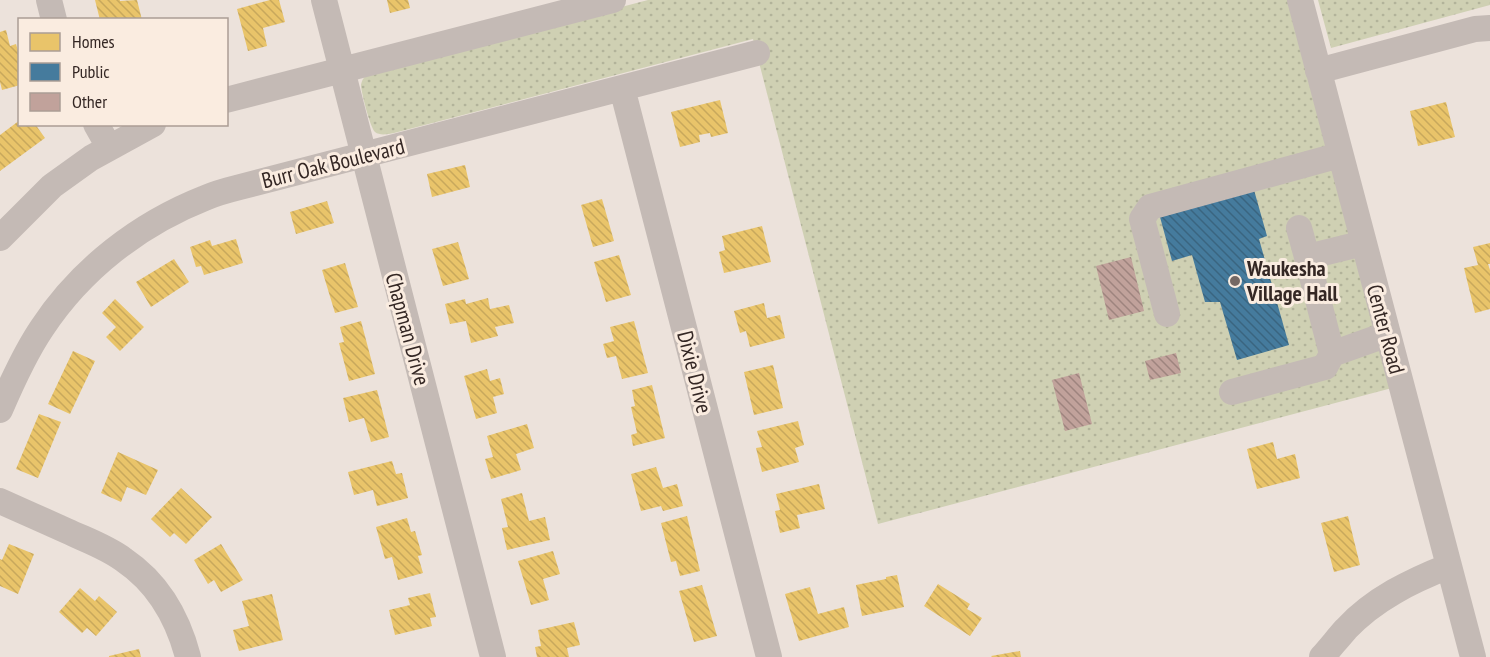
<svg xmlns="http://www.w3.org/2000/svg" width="1490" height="657" viewBox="0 0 1490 657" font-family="'PT Sans Narrow',sans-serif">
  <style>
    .park { fill: url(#park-dots) }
    .homes { fill: url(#homes-back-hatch) }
    .public { fill: url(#public-back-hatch) }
    .building { fill: url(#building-back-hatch) }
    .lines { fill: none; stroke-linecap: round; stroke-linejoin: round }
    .minor { stroke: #c4bab5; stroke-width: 26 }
    .poi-dot { fill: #746864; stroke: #faece0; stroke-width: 2 }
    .labels { text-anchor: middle; stroke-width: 6; stroke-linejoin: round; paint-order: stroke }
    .street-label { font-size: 22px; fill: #342724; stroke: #faece0 }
    .poi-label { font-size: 22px; font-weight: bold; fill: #342724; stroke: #faece0; text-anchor: start }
  </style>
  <defs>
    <pattern id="park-dots" width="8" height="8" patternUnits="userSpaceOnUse" patternTransform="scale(1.5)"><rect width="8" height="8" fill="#cfd0b3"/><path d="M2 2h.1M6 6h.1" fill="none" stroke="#b2b39a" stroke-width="1.8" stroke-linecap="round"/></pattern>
    <pattern id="homes-back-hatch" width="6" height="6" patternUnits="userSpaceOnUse" patternTransform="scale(1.5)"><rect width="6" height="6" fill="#e9c46a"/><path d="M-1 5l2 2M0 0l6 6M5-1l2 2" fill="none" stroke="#c8a85c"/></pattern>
    <pattern id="public-back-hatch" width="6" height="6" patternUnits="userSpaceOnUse" patternTransform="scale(1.5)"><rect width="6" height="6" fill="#457b9d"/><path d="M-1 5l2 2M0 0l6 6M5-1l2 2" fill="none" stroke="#3a6580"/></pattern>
    <pattern id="building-back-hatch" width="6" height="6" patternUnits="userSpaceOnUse" patternTransform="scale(1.5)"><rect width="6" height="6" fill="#c1a29b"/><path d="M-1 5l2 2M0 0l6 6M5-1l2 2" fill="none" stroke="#9e847e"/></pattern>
  </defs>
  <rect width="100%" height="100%" fill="#ece2db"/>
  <path class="park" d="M 648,0 L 1290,0 L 1392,388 L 878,524 L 753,39 L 394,133 C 388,134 380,136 375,132 C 370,127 361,91 361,85 C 362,79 365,76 369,73 Z
    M 1318,0 L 1490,0 L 1490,5 L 1331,48 Z"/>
  <path class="homes" d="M 95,0 L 120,0 L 120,1 L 137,0 L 142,20 L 100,20 Z
    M 270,0 L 279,0 L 285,22 L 263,28 L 267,46 L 248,51 L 237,9 Z
    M 387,0 L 408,0 L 410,8 L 390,13 Z
    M 6,30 L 10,46 L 16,44 L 20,57 L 20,85 L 2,90 L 0,82 L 0,32 Z
    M 720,100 L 728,133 L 711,137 L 710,133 L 699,135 L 700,142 L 680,147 L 671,112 Z
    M 1446,102 L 1455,137 L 1418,146 L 1410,111 Z
    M 20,120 L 20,124 L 35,124 L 45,138 L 0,171 L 0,135 Z
    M 465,165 L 470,187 L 432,197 L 427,174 Z
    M 602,199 L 614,241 L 593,247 L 581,205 Z
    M 327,201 L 334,223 L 296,234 L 290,212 Z
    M 762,226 L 771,262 L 724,273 L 719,252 L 725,250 L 722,236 Z
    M 236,239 L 243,263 L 204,275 L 201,266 L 196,267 L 190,247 L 210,240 L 212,246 Z
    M 458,242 L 469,279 L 443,286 L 432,249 Z
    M 1490,243 L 1490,264 L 1488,264 L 1490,270 L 1490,309 L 1475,313 L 1464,268 L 1478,265 L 1473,247 Z
    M 619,255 L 631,295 L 606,302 L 594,262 Z
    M 174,259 L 189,282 L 151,307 L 136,282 Z
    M 345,263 L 358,307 L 335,313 L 322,270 Z
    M 488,298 L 490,309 L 509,305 L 514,323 L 495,327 L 498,336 L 471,343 L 466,321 L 450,324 L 445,304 L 465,299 L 466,304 Z
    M 115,299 L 144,327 L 120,351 L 106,337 L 116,327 L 102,313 Z
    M 764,303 L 767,318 L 780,315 L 785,338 L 750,347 L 746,331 L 740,333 L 734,311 Z
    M 361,321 L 375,374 L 349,381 L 339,343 L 344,342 L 340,327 Z
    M 634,321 L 648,373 L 622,379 L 616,356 L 607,358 L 603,344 L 614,341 L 610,327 Z
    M 73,351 L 95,361 L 70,414 L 48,404 Z
    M 773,365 L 783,408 L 754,415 L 744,372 Z
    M 487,369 L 490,381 L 500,378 L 504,394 L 493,397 L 497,413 L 476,419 L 464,376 Z
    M 652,385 L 665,438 L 633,446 L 631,435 L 637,433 L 631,407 L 635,406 L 632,390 Z
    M 377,390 L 389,437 L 371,442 L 364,418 L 349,422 L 343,398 Z
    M 39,414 L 61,422 L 38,478 L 16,469 Z
    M 798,421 L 804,445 L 795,448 L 799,462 L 762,472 L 756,448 L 762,447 L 757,431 Z
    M 527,424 L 534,448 L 516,454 L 521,470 L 491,479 L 485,459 L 493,457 L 487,436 Z
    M 1273,442 L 1277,459 L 1295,454 L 1300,478 L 1257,489 L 1247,449 Z
    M 118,452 L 158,470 L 146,495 L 127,487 L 121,502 L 101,493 Z
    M 392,461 L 396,474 L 402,473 L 408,498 L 377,506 L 373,490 L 354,495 L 348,472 Z
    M 656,467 L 663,488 L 677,484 L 683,506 L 663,511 L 661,506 L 641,511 L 631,474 Z
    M 819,484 L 825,509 L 797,515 L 800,528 L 780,533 L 775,511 L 780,510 L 776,494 Z
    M 181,488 L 212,517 L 186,544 L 174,533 L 170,537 L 151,519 Z
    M 522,493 L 529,521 L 545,517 L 550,540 L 507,550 L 502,528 L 508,527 L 501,499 Z
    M 687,516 L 700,571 L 680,576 L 676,561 L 671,562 L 661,523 Z
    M 1348,516 L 1360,565 L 1334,572 L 1321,523 Z
    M 407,518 L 411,532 L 415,531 L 422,555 L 418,556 L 423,573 L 398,580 L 392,557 L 385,559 L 376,527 Z
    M 9,544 L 34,554 L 18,594 L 0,586 L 0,559 L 2,560 Z
    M 221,544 L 243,580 L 221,592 L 214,580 L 208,584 L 194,560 Z
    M 553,551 L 560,574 L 543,579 L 549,600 L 531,605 L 518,561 Z
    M 897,575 L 904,607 L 862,616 L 856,585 L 886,579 L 886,577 Z
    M 938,584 L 970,604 L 967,609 L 982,618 L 970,636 L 924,606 Z
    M 702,585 L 717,636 L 694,642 L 679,591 Z
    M 810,587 L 818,614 L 844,607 L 849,627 L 799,641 L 785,594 Z
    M 80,588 L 95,601 L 99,596 L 117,612 L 96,636 L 87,628 L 82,633 L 59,612 Z
    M 430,593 L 436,617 L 430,618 L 432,626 L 395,635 L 389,610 L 410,605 L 408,598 Z
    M 272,594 L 283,640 L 239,651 L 233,630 L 249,626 L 242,601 Z
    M 574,622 L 580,645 L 567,648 L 569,657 L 537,657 L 535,647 L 541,646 L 538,630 Z
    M 139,649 L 141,657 L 109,657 L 109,656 Z
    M 1020,651 L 1021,657 L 992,657 L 991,656 Z"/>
  <path class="public" d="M 1254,190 L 1267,236 L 1259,239 L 1289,345 L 1237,360 L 1220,302 L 1205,302 L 1192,255 L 1172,261 L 1160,217 Z"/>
  <path class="building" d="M 1131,257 L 1144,311 L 1109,320 L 1096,266 Z
    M 1176,353 L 1181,373 L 1150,380 L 1145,361 Z
    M 1079,373 L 1092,424 L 1065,431 L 1052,380 Z"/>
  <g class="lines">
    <path class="minor" d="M 49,0 L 54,20
      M 324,0 L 493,657
      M 1300,0 L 1473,657
      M 1318,71 L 1475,29 L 1490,28
      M 622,88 L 769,657
      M 226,100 L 613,0
      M 96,124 L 109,147
      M 1299,228 L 1307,257
      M 0,238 L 52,186 L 91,158 L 153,124
      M 1167,314 L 1142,219 L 1150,207 L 1340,155
      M 1332,354 L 1388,334
      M 1232,392 L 1325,367 L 1332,354 L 1307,257 L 1364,243
      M 0,410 C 12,382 25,353 42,328 C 81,269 139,224 205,198 C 216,193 228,190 240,187 L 757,53
      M 0,501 C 22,511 45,521 67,531 C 86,540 107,547 124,560 C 158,583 178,619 188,657
      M 1322,657 C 1330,648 1338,638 1346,629 C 1374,599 1411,581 1449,566"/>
  </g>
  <circle class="poi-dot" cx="1235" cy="281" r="6"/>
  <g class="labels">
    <g class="street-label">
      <text transform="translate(333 163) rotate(-14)" y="8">Burr Oak Boulevard</text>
      <text transform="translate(408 329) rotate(75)" y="8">Chapman Drive</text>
      <text transform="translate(1386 329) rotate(75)" y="8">Center Road</text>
      <text transform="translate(695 372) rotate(76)" y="8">Dixie Drive</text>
    </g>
    <g class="poi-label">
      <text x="1247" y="276">Waukesha<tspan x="1247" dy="25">Village Hall</tspan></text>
    </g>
  </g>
  <rect x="18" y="18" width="210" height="108" fill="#faece0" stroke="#ab9d95" stroke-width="1.5"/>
  <rect x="30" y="33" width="30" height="18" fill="#e9c46a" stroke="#ab9d95" stroke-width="1.5"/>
  <text x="72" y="48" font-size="18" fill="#342724">Homes</text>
  <rect x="30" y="63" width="30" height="18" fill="#457b9d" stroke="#ab9d95" stroke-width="1.5"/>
  <text x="72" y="78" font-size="18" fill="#342724">Public</text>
  <rect x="30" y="93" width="30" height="18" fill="#c1a29b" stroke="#ab9d95" stroke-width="1.5"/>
  <text x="72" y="108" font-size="18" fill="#342724">Other</text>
</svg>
